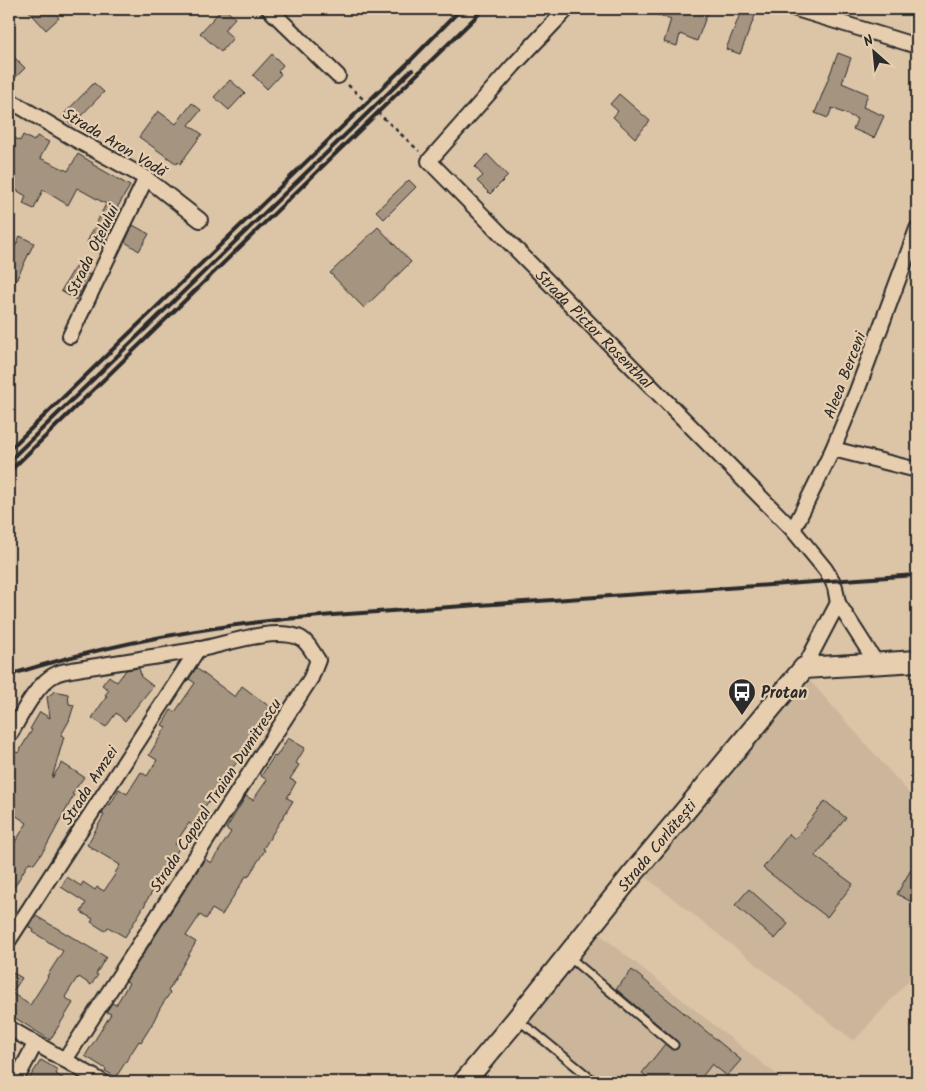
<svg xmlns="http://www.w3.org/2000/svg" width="926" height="1091" viewBox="0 0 926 1091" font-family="Kalam,sans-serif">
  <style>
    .built { fill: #cbb69b }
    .building { fill: #a49480; stroke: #2b2b2b }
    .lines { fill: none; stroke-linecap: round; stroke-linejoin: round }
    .lane-casing { stroke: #2b2b2b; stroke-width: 11 }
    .street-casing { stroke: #2b2b2b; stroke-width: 18 }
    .secondary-casing { stroke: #2b2b2b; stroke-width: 24 }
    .path { stroke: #2b2b2b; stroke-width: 2.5; stroke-dasharray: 4 4; stroke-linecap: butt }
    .lane { stroke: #e7ceaf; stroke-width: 7 }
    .street { stroke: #e7ceaf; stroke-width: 14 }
    .secondary { stroke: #e7ceaf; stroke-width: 20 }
    .rail { stroke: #2b2b2b; stroke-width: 4 }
    .labels { text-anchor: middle; stroke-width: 4.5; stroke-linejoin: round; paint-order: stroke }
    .street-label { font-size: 16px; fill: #2b2b2b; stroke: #e7ceaf }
    .poi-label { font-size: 16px; font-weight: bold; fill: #2b2b2b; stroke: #e7ceaf; text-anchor: start }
  </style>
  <rect width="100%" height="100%" fill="#dcc4a7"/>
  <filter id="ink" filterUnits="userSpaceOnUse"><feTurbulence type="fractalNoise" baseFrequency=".02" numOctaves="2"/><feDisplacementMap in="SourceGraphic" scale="10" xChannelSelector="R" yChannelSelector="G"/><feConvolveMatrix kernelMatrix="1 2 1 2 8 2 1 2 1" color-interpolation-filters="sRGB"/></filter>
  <g filter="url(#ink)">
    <path class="built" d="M 805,675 L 917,802 L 917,971 L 854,1041 L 643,875 Z
      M 598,933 L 786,1082 L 586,1082 L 521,1030 Z"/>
    <path class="building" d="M 27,9 L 51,9 L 59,18 L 46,30 Z
      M 222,9 L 225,9 L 235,18 L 224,30 L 233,38 L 221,52 L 200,33 Z
      M 648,9 L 709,9 L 697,41 L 680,34 L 677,46 L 664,42 L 671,19 L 648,12 Z
      M 742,9 L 756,13 L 740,54 L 726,49 Z
      M 9,52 L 25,68 L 9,84 Z
      M 838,53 L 851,58 L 842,83 L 868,94 L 863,107 L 884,116 L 874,138 L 853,129 L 857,119 L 832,108 L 828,118 L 815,113 Z
      M 272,54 L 283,65 L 278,71 L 281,74 L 267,89 L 253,75 Z
      M 230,80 L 245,93 L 229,110 L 214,97 Z
      M 94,83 L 104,92 L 72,125 L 62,116 Z
      M 619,94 L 650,121 L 635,138 L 613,117 L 618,111 L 610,104 Z
      M 192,103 L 201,110 L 189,125 L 202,134 L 180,164 L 178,162 L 177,164 L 139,137 L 158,111 L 176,124 Z
      M 9,134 L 20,141 L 23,135 L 34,141 L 37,136 L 49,142 L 40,158 L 68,171 L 78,154 L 93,163 L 92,164 L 130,186 L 114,213 L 118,216 L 102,249 L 87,242 L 106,204 L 77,188 L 68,205 L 43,190 L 34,209 L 23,204 L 26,196 L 9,186 Z
      M 487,154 L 508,176 L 490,194 L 477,181 L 483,176 L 475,167 Z
      M 409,180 L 416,187 L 384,219 L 376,211 Z
      M 133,225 L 149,234 L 139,251 L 125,242 Z
      M 378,227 L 411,262 L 364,308 L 330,273 Z
      M 20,236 L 34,243 L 9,295 L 9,260 Z
      M 75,267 L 90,275 L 76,300 L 61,291 Z
      M 139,668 L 141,675 L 140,676 L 153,686 L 125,721 L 116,713 L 106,727 L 92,718 L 107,696 L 105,695 L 109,690 L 102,685 L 109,676 L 117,682 L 126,670 Z
      M 196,668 L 235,697 L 242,686 L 274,710 L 265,721 L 268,723 L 261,732 L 257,729 L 242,752 L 244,753 L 224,779 L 204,808 L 207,810 L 195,827 L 189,823 L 175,844 L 180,847 L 158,880 L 160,880 L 145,903 L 146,903 L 125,937 L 108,927 L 105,931 L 91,922 L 93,919 L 81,912 L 86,903 L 61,887 L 67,877 L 81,886 L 83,882 L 95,890 L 97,887 L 104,891 L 116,873 L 115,873 L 120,865 L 87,845 L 104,815 L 101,814 L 108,804 L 110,805 L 119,789 L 127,794 L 141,772 L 147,776 L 157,760 L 149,755 L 166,727 L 162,725 L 171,710 L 175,712 L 195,683 L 189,679 Z
      M 55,691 L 68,694 L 69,704 L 74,705 L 69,721 L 61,735 L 64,737 L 52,778 L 62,763 L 84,777 L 72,794 L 74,795 L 46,847 L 34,864 L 29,862 L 9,896 L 9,849 L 14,841 L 15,842 L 27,823 L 9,811 L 9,760 L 14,751 L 18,753 L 32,730 L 30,729 L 40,712 L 50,718 L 47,697 Z
      M 288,738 L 305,748 L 296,763 L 299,765 L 290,779 L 296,782 L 287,798 L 293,801 L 263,849 L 265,850 L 248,877 L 246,876 L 222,915 L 212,909 L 206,919 L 200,915 L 186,936 L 196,942 L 168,991 L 170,993 L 160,1008 L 151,1026 L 141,1042 L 139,1041 L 116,1077 L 105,1071 L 106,1069 L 85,1056 L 111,1014 L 106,1012 L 112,1003 L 116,1005 L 129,983 L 126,981 L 205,859 L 211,863 L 231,832 L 226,829 L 246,796 L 253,800 L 267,780 L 261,776 L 274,756 L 276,757 Z
      M 825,801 L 846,818 L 815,856 L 853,884 L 827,917 L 763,868 L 789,834 L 795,839 Z
      M 917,859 L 917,905 L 897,894 Z
      M 749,889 L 788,924 L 775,939 L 735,905 Z
      M 36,916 L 106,957 L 96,974 L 98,975 L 91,985 L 79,977 L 78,979 L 77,978 L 65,997 L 73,1003 L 50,1040 L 9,1014 L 9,970 L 22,978 L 12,993 L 30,1005 L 48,977 L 47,976 L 63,951 L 33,932 L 34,930 L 29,927 Z
      M 632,970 L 741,1060 L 727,1076 L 712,1064 L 698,1082 L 653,1082 L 642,1073 L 665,1044 L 674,1050 L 678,1048 L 679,1044 L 677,1041 L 616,989 Z
      M 41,1060 L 58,1070 L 56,1074 L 69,1082 L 27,1082 Z"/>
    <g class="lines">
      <g class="lane-casing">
        <path id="lane" d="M 569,957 L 674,1045
          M 517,1020 L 534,1032 L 595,1082"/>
      </g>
      <g class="street-casing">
        <g id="street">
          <path d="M 269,9 L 338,76"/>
          <path id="s1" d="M 567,9 L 513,66 L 429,161 L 793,530 L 825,569 L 832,580 L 835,587 L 838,603 L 877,664"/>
          <path d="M 796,9 L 917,46"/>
          <path d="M 9,100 L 73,138 L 146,178 L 200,220"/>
          <path d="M 70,336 L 146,178"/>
          <path d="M 833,449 L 917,470"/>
          <path d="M 793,530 L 833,449 L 857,391 L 917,229"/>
          <path d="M 804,668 L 838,603"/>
          <path d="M 9,736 C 19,719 37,682 56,674 C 60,672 66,671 71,670 C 112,663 154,657 196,650 C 225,645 270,627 298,637 C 307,640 313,653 318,660 L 311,678 L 65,1060"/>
          <path d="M 9,940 L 198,649"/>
          <path d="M 9,1028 L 103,1082"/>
          <path d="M 15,1082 L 35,1044"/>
        </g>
      </g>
      <g class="secondary-casing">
        <g id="secondary">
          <path id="s2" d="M 464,1082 L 516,1020 L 631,876 L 804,668 L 917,661"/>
        </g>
      </g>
      <path class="path" d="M 348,85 L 419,151"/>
      <use href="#lane" class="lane"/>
      <use href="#street" class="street"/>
      <use href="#secondary" class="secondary"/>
      <path class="rail" d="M 9,450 L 409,62 L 461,9
        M 9,461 L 412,70
        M 9,472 L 484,9
        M 9,675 C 116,641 221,623 333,615 L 917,575"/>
    </g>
  </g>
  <defs>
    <g id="bus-pin" transform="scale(1.4375)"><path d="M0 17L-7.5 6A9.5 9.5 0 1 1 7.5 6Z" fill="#2b2b2b" stroke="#e7ceaf"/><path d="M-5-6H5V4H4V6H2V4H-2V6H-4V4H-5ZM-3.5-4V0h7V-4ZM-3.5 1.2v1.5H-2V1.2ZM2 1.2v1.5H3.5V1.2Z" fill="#fff"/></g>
  </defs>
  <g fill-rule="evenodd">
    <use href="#bus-pin" x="742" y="692"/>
  </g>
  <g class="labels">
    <g class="street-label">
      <text transform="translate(115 142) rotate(31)" y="6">Strada Aron Vodă</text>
      <text transform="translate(92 250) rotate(-64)" y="6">Strada Oțelului</text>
      <text dy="6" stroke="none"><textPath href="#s1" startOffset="441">Strada Pictor Rosenthal</textPath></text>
      <text transform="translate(844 375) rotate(-69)" y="6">Aleea Berceni</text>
      <text transform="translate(89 785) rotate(-57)" y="6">Strada Amzei</text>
      <text transform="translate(215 795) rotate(-57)" y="6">Strada Caporal Traian Dumitrescu</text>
      <text dy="6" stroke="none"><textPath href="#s2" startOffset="305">Strada Corlătești</textPath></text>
    </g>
    <g class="poi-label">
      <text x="761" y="698">Protan</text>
    </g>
  </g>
  <rect width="926" height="1091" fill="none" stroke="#e7ceaf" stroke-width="30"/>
  <rect x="15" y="15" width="896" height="1061" fill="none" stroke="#2b2b2b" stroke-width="2" filter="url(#ink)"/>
  <g transform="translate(874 52) rotate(333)" stroke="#e7ceaf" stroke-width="4" paint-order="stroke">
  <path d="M0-4L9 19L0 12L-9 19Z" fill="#2b2b2b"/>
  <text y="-8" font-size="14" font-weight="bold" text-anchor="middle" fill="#2b2b2b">N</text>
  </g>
</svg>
